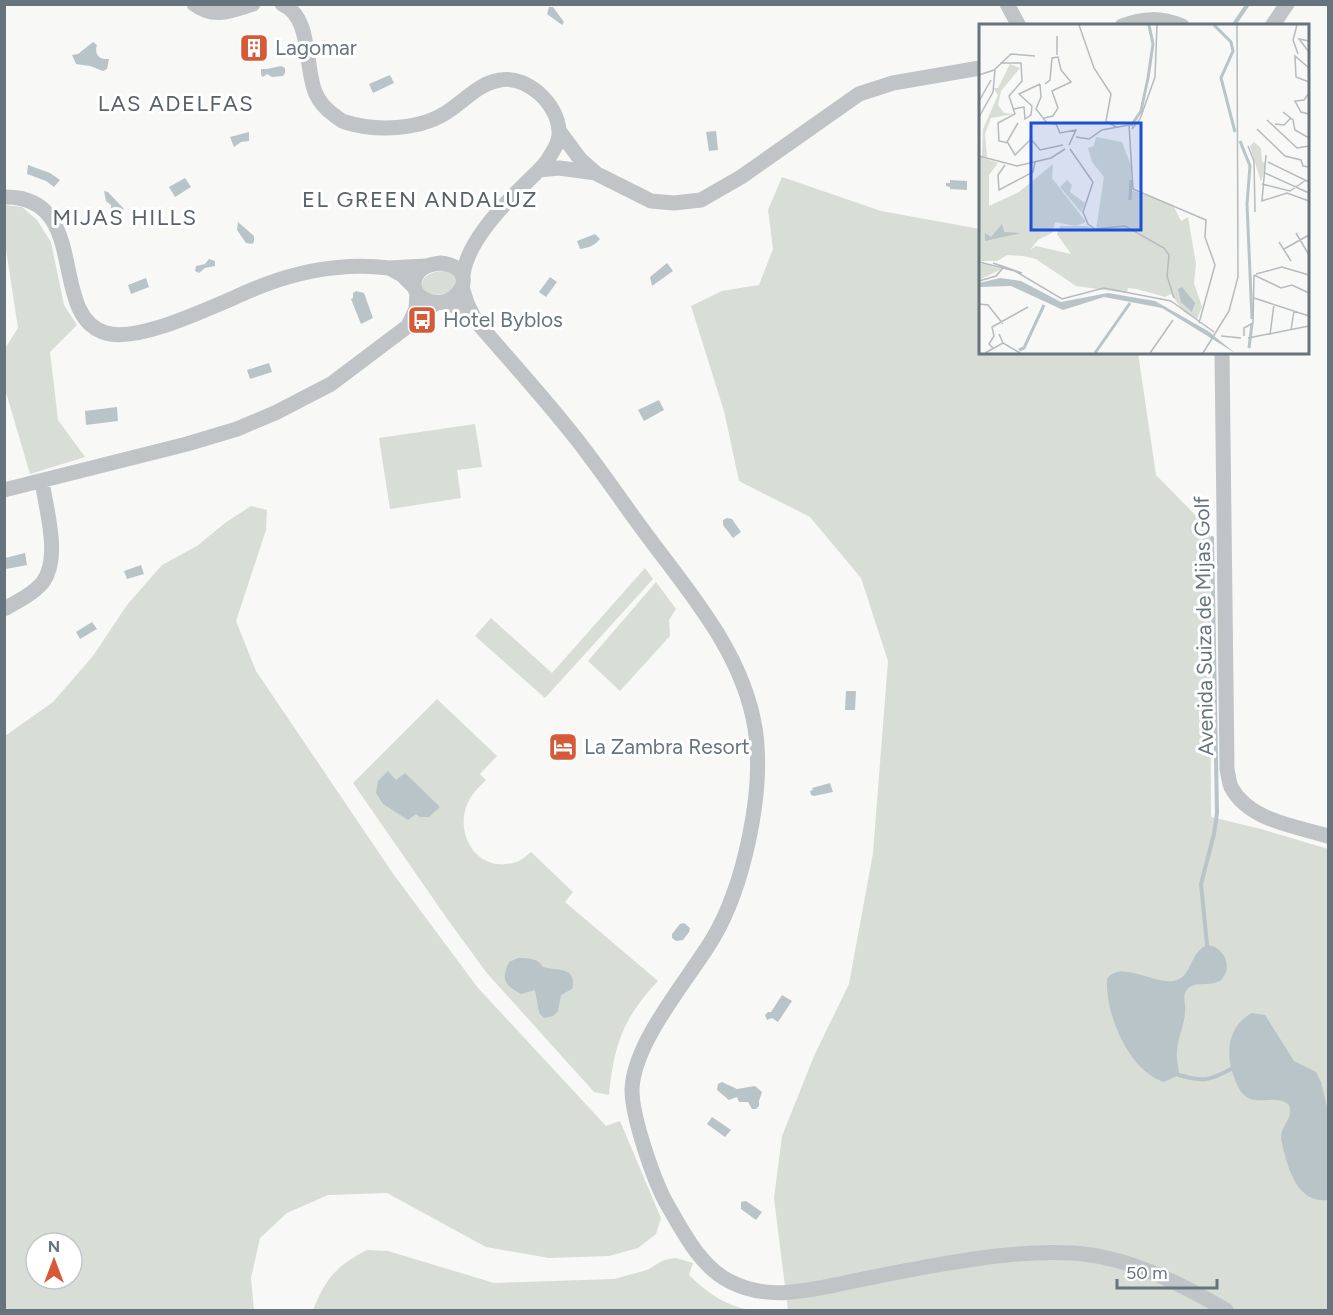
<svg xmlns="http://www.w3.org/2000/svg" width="1333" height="1315" viewBox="0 0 1333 1315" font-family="Figtree,sans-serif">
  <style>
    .green { fill: #d8ddd5; fill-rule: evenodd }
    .water { fill: #b9c4c8 }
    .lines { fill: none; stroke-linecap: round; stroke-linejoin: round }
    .stream { stroke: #b9c4c8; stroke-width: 4 }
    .minor { stroke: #c0c4c7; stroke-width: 15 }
    .labels { text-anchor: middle; stroke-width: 6; stroke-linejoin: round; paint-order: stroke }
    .poi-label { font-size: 21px; fill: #66747e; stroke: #fff; text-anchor: start }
    .street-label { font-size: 21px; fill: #66747e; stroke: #fff }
    .neighbourhood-label { font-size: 22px; letter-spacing: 1.5px; fill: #57626a; stroke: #fff }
    .inset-river { fill: none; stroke: #b9c4c8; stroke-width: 3 }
    .inset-road { fill: none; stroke: #b5bbbf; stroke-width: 1.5 }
    .view { fill: #1d4ed8; fill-opacity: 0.15; stroke: #1d4ed8; stroke-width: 3 }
    .inset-edge { fill: none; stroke: #66747e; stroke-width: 3 }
  </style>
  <rect width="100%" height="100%" fill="#f8f8f6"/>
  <path class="green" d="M 782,177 L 881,211 L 980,229 L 980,352 L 1138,353 L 1156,475 L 1210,530 L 1211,817 L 1261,829 L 1328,849 L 1328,1310 L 788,1310 L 774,1198 L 782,1136 L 814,1056 L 849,984 L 873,853 L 888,661 L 861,578 L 810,517 L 739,481 L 724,411 L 691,306 L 722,291 L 759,285 L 773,249 L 768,210 Z
    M 4,205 L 22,207 L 37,220 L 51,242 L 64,305 L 77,325 L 50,352 L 58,420 L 85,457 L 30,474 L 5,389 L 6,347 L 18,328 L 5,243 Z
    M 447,271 L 453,274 L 456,279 L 453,292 L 431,296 L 421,288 C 422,274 434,271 447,271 Z
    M 475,424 L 482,467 L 457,470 L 461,498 L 390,509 L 379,438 Z
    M 251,506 L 267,510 L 266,530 L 236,621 L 256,671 L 394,875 L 478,988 L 606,1126 L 620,1121 L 661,1218 L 656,1234 L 638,1248 L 609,1256 L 549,1258 L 486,1247 L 387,1193 L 328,1195 L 287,1213 L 260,1238 L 251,1278 L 254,1310 L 5,1310 L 5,736 L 53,702 L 93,656 L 127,605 L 162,565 L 197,546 L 225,523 ZM 36,1243 L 72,1243 L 72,1279 L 36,1279 Z
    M 645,568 L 653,579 L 545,698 L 475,636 L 491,618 L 552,673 Z
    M 656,582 L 676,609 L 669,620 L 670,636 L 620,691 L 588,661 Z
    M 437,699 L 497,756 L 480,774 L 486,780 C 482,785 476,789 473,794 C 449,826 474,876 516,862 C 521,861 526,856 531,852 L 573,892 L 565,902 L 658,981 C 623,1018 614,1045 609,1095 L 594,1092 L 486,972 L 448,920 L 353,783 Z
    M 367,1250 L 388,1251 L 494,1283 L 614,1279 L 647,1270 L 664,1260 L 676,1258 L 693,1263 L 689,1275 C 706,1292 726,1306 750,1310 L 313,1310 C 326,1278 335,1267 367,1250 Z"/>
  <path class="water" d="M 549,7 L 553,7 L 564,22 L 562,25 L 547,14 Z
    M 93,42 L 97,45 C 94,54 99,60 109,59 L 107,69 L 103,71 L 90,66 L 76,64 L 72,55 L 78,54 Z
    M 281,66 L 285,68 L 285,73 L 283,76 L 272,77 L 267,74 L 263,77 L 261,75 L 261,69 L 267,69 Z
    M 390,75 L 394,83 L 373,93 L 369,84 Z
    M 716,131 L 718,150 L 709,151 L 706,132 Z
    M 249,132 L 249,141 L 241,142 L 234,147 L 230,137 Z
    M 28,165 L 50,173 L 60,180 L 54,187 L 46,181 L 27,174 Z
    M 185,178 L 191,187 L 175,197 L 169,187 Z
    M 950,180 L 967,181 L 967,190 L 950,189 L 950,187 L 946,186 L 946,183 L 950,183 Z
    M 104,191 L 108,192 L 124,209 L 118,215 L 111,210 L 111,205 L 106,201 Z
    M 356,192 L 362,192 L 368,196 L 372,192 L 378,192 L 380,197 L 383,199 L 380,199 L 377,203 L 356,202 L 355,199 L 350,199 L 350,196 L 354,195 Z
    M 238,222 L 254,236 L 254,242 L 252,244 L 246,243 L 237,230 Z
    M 595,234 L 600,239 C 595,245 589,248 580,249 L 577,241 Z
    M 209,259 L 215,261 L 215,266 L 205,268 L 199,273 L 195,271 L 196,266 L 205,264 Z
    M 667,263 L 673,271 L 652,286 L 650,277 Z
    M 550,277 L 557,282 L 546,297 L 539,292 Z
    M 146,278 L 149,287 L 131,294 L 128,285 Z
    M 356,291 L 364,293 L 373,318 L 361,324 L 351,299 L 353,298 L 353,293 Z
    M 269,363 L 272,372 L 250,379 L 247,370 Z
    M 659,400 L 664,410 L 644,421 L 638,410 Z
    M 117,407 L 118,421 L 86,425 L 85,411 Z
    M 727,518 L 732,519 L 741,532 L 733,538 L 723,525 L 723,520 Z
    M 25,553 L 27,565 L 6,569 L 5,558 Z
    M 141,565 L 144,574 L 127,579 L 124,571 Z
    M 92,622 L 97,629 L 80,639 L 76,632 Z
    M 846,691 L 856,691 L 855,710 L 845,710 Z
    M 388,771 L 396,780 L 405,773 L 440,807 L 429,817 L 420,817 L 416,814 L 408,820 L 383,804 L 376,793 L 378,781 Z
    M 830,783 L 833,792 L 814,796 L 811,795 L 810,791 L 813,790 L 812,788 Z
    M 684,923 L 690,928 L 689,932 L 683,940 L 676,941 L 672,938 L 672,934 L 680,924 Z
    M 1207,945 C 1222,946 1234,965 1222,979 C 1212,989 1191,978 1185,993 C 1183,999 1186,1005 1185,1011 C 1185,1025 1177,1038 1177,1052 C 1176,1059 1179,1067 1179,1075 L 1164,1082 C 1129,1071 1105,1014 1107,979 C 1119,960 1153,984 1173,981 C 1193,978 1189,952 1207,945 Z
    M 518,958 C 529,958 537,958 543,967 C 556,971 578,966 572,989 L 561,995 L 558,1011 L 553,1016 L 544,1018 L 539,1013 L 535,990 L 521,994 C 504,985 501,979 509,962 Z
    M 782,995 L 792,1001 L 778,1022 L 772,1018 L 767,1020 L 765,1015 L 768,1012 L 771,1012 Z
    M 1252,1013 L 1265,1015 L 1294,1061 L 1316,1072 L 1321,1082 L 1328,1111 L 1328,1200 C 1295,1204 1287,1164 1281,1139 C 1280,1126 1294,1119 1289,1105 C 1276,1093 1257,1107 1244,1095 C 1238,1089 1236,1082 1233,1074 C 1225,1051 1229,1025 1252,1013 Z
    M 722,1082 L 737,1089 L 755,1086 L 762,1092 L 759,1101 L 759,1106 L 756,1109 L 752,1109 L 748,1102 L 739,1102 L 737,1097 L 729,1100 L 717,1090 L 718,1084 Z
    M 712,1117 L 731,1130 L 725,1137 L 707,1124 Z
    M 746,1201 L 762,1212 L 756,1220 L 741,1209 L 741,1202 Z"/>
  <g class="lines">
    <path class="stream" d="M 1233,26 L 1248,4
      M 1207,945 L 1201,884 L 1214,834 L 1217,813 L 1212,538
      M 1179,1075 C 1203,1082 1209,1081 1231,1069"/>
    <path class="minor" d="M 194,4 C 214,19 231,11 253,4
      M 282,4 C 313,17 304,69 316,94 C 320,103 327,110 334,115 C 337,117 341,121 345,122 C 377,132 423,130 450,110 C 466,99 480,83 500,80 C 527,75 558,104 559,131 C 560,140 555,148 550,156 C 544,168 532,176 523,186 C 500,208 467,243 463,275
      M 1007,4 L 1019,26
      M 1122,26 C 1143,18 1160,17 1182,26
      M 1272,26 L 1287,4
      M 560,132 L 580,159 L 597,174 L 651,201 L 674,203 L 701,200 L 741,177 L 859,94 L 893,83 L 980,68
      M 539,170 L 559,168 L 596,173
      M 4,197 C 92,195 47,317 106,333 C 142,344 227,299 264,285 C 304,270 347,263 389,268
      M 440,263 C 485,267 456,316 424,299 C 409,291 412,273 427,266 C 431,264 436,264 440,263 Z
      M 413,286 L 402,275 L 389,268 L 426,266
      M 417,294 L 416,309 L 408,326 L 426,309 L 437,303
      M 443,302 L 457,307 L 476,321 L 467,303 L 462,287
      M 476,321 C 506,356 537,390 566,426 C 596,462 621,501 649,538 C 692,596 743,654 755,728 C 765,790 744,887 712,940 C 687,981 633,1043 632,1090 C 632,1117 654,1182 668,1206 C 684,1233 700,1266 729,1281 C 765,1300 802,1292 840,1284 C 867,1278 894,1273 920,1268 C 970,1259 1023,1250 1074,1253 C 1129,1257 1179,1283 1226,1310
      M 1222,352 L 1227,769 C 1228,774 1229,782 1231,787 C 1249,821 1296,826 1328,836
      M 4,490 L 187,444 L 237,429 L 277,412 L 331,384 L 408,326
      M 4,609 C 17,602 33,594 43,582 C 61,557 46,510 42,481"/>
  </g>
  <defs>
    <g id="building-square" transform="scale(1.5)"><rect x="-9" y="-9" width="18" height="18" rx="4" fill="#d65938" stroke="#fff"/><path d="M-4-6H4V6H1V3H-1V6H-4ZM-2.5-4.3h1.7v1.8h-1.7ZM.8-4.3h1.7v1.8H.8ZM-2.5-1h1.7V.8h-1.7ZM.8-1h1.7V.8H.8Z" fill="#fff"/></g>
    <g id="bus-square" transform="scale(1.5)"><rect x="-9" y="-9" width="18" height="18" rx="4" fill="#d65938" stroke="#fff"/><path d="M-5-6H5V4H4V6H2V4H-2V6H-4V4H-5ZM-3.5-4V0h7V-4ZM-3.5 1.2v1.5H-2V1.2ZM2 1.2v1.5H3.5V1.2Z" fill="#fff"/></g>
    <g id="hotel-square" transform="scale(1.5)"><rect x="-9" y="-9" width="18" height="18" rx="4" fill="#d65938" stroke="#fff"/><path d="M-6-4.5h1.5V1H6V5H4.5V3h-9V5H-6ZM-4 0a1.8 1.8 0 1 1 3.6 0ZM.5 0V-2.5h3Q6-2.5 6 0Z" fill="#fff"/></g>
  </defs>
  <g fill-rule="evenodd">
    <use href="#building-square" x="254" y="48"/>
    <use href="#bus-square" x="422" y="320"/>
    <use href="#hotel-square" x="563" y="747"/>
  </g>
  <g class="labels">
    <g class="poi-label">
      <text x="275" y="55">Lagomar</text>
      <text x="443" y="327">Hotel Byblos</text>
      <text x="584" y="754">La Zambra Resort</text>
    </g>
    <g class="street-label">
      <text transform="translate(1204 626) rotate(-91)" y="7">Avenida Suiza de Mijas Golf</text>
    </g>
    <g class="neighbourhood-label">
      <text x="176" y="111">LAS ADELFAS</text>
      <text x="420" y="207">EL GREEN ANDALUZ</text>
      <text x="125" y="225">MIJAS HILLS</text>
    </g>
  </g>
  <g transform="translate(979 24)">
    <rect width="330" height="330" fill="#f8f8f6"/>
    <path d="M 31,40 L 41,44 L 22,67 L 19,81 L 25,89 L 35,90 L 12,94 L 6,110 L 8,133 L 3,132 L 4,105 L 19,71 L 14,64 L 19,64 ZM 117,113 L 143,118 L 152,142 L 152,166 L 194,181 L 202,197 L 209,193 L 217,240 L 215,259 L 223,283 L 218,295 L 205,288 L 192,270 L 186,273 L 158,265 L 149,264 L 148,269 L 97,262 L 57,235 L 44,232 L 28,231 L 18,237 L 0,237 L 0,132 L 19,139 L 10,151 L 10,182 L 40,168 L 74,140 L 73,154 L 107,198 L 97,202 L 76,198 L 73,209 L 59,216 L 51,226 L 57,222 L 92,230 L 78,210 L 81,202 L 108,202 L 117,206 L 125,153 L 113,138 L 109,124 L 115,122 ZM 275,118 L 282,124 L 283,138 L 287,139 L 282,158 L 271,122 ZM 88,156 L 93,161 L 91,168 L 106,179 L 102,188 L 81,163 ZM 0,240 L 5,240 L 23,245 L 0,256 Z" fill="#d8ddd5"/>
    <path d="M 23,200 L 25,208 L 42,209 L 6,217 L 6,209 L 12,213 ZM 21,254 L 42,257 L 82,278 L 129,269 L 176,277 L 229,307 L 256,329 L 183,284 L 125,273 L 84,286 L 32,262 L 0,263 L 0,259 ZM 203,263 L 216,279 L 213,288 L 202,278 L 199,265 Z" fill="#b9c4c8"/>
    <path class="inset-river" d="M 235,1 L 252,18 L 254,27 L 242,54 L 256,108M 152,102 L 162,87 L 169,54 L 174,20 L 170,1M 261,117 L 271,142 L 268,180 L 273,295M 151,176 L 152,156M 270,324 L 273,300M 40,326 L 45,324 L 65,281M 116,329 L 151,279"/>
    <path class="inset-road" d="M 100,1 L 115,44 L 132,70 L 127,97 L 137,103M 318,1 L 314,16 L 319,30M 330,17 L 320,15 L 330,28M 78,31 L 78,12M 21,39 L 42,39 L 43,57 L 30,72 L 36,90 L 19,99 L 20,117 L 29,119 L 36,131 L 52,115 L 61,126 L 84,121M 330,44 L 316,32 L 317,53 L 330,58M 0,51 L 15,46 L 32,30 L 56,32M 61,60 L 62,73 L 57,85 L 68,99 L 77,100 L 81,109 L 97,106 L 90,121M 330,69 L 325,76 L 316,77 L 322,88 L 330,90M 0,77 L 12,56M 53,82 L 40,70 L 61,60M 35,85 L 45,83 L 46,95 L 52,91 L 53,82M 304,88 L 314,96 L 316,106 L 330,114M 0,93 L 14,68 L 16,46M 65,94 L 74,92 L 79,84 L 73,67 L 92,58 L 82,46 L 79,33 L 73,34 L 71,56 L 66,60M 288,96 L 318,124 L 330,122M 296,100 L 305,101 L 312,94M 153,105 L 161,95 L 176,53 L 178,1M 278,105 L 306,132 L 322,136 L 324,142 L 330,143M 97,113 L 110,115 L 123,106 L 150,101 L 154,165 L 227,196 L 226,213 L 236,241 L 220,299M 28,118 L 39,99M 269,122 L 275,137 L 276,188M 91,125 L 114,158 L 104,188 L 109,200 L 116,205 L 146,202 L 185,224 L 190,231 L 188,252 L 195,274M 287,131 L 283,177 L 308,169 L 330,177M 0,132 L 38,142 L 72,134 L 86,125M 289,138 L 330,158M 26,141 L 19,151 L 20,166 L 54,148 L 56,138M 286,149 L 330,169M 283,160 L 311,167 L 327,156M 317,209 L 330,231M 300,218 L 312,237M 305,225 L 330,211M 0,238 L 36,247 L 83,275 L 125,264 L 192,277M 14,239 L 43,249M 277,250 L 303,243 L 330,251M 275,251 L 302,264 L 313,261 L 330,269M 0,257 L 17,252 L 24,244M 275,274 L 330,292M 192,277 L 235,308M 0,280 L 9,281 L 24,300M 312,306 L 315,287M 20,310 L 24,319 L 41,329M 291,311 L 295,280M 242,312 L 262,314M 265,312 L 265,304 L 274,299 L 275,251M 269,314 L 330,302M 14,324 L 10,320 L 15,312 L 13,303 L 49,283M 6,329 L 24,319M 171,329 L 194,296M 224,329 L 250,287 L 259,253 L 258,1"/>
    <path class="view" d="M 52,99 L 162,99 L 162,206 L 52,206 Z"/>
    <rect width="330" height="330" class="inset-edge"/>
  </g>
  <rect width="1333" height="1315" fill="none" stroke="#66747e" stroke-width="12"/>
  <g transform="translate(54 1261)"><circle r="28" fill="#ffffff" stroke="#c2c7cb" stroke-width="1.5"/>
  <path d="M0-4.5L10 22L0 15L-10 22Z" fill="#d65938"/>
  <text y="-9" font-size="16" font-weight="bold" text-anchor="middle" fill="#66747e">N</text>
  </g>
  <path d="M1117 1279v9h100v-9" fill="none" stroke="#66747e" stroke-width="3"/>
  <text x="1126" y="1279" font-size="18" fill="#66747e" stroke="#ffffff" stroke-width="4.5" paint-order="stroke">50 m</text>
</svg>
